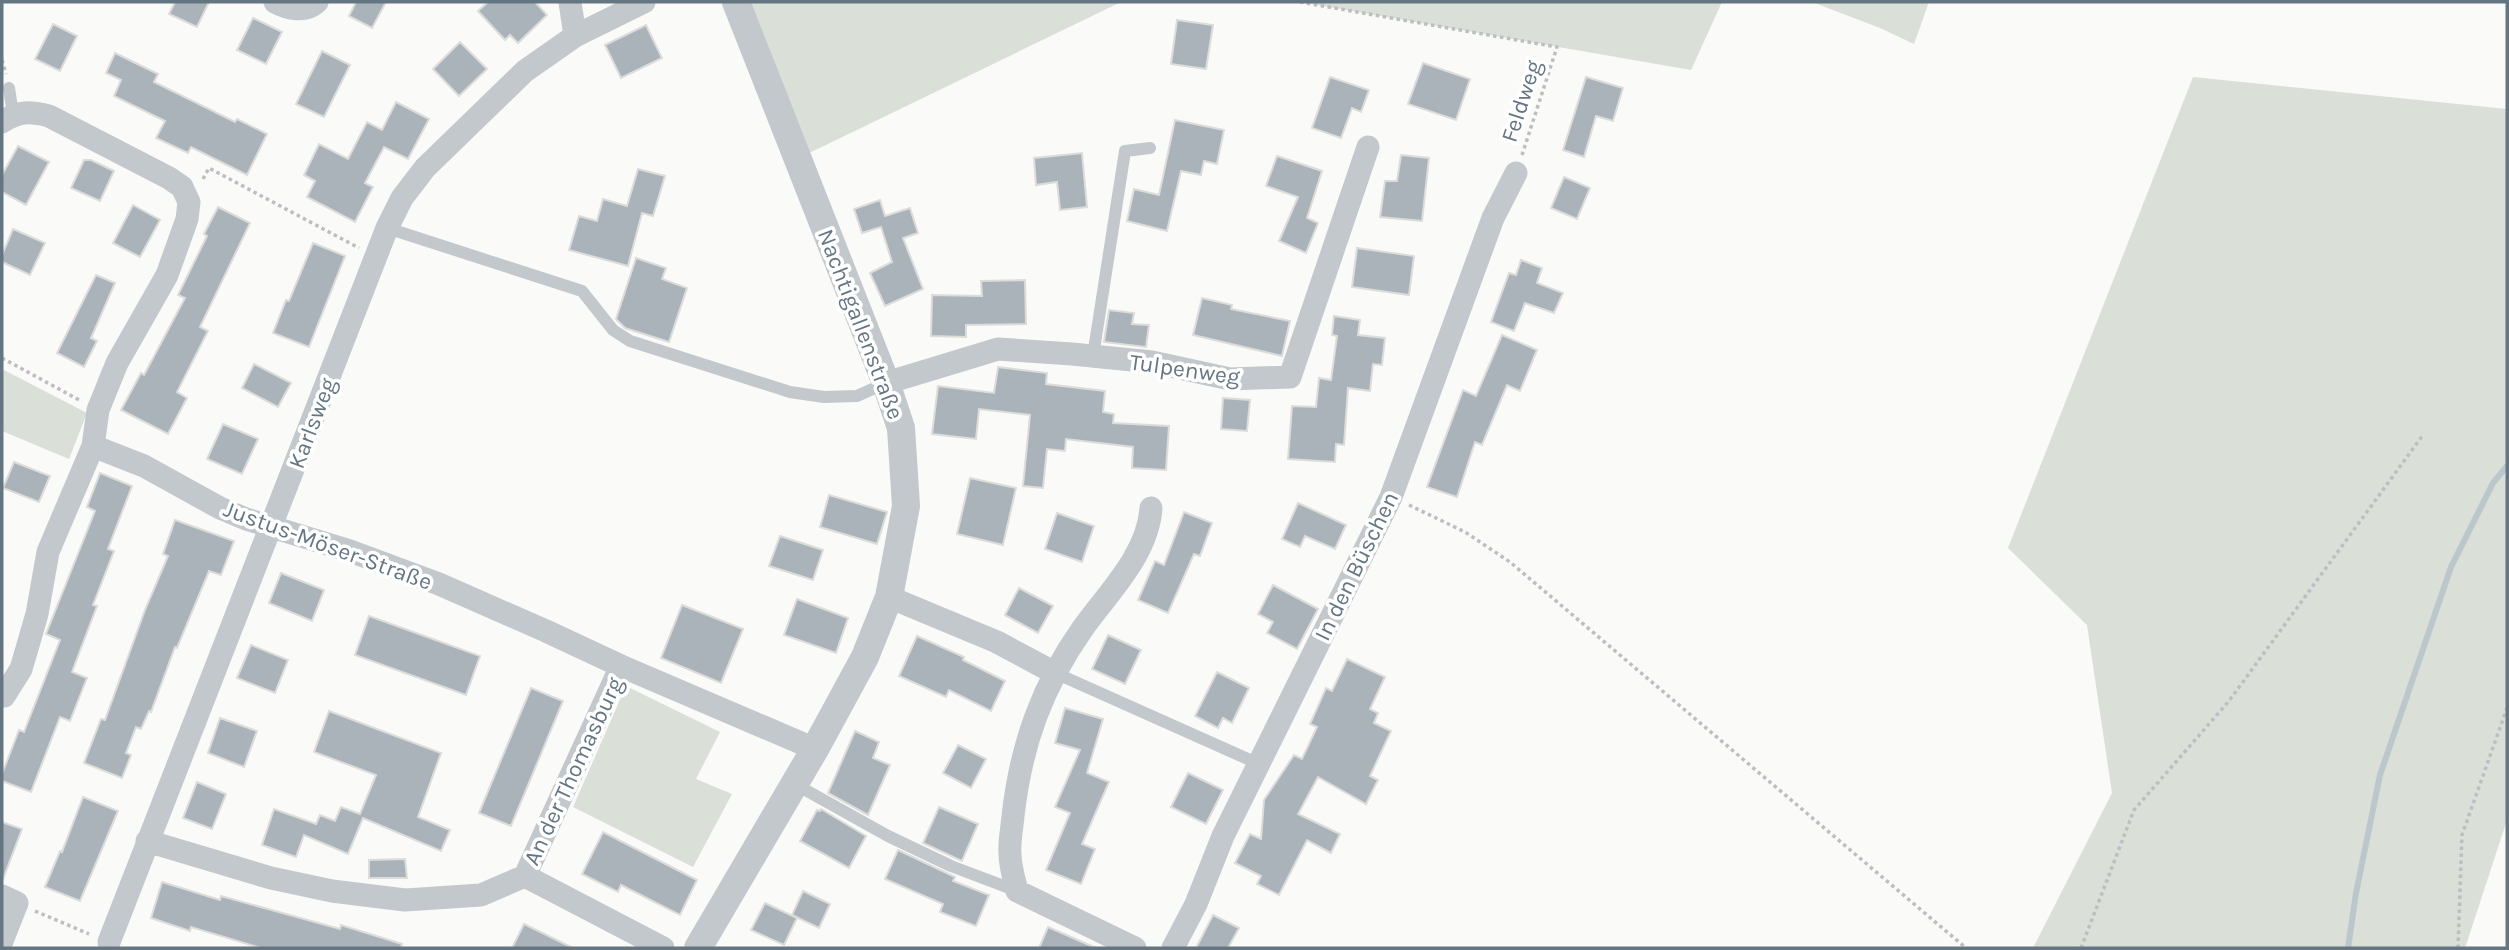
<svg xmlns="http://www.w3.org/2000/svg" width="2509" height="950" viewBox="0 0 2509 950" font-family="Karla,sans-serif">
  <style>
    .green { fill: #dadfd7 }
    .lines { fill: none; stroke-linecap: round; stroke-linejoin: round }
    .stream { stroke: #bbc7cb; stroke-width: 6 }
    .building { fill: #aab3b9; stroke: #dcdcda; stroke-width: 2 }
    .path { stroke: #bbbfc2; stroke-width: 3.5; stroke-dasharray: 3.5 3.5; stroke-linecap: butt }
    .service { stroke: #c3c8cc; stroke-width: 12 }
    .minor { stroke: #c3c8cc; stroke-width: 23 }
    .tertiary { stroke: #c3c8cc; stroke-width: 28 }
    .labels { text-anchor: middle; stroke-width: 7; stroke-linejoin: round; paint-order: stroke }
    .street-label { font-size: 23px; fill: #657683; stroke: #fff }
  </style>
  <rect width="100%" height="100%" fill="#fafaf8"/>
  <path class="green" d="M 745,2 L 1121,2 L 801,157 Z
    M 1300,2 L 1722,2 L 1691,70 Z
    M 1812,2 L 1929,2 L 1914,44 L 1880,28 Z
    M 2193,77 L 2507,109 L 2507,820 L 2465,948 L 2033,948 L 2112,793 L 2087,625 L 2008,548 Z
    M 2,369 L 87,413 L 69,459 L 2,431 Z
    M 626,686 L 720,732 L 696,779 L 732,794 L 693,867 L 573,807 Z"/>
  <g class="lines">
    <path class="stream" d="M 2348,948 L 2356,893 L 2380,775 L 2451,567 L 2493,483 L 2507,466"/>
  </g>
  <path class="building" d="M 175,2 L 209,2 L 197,27 L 169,14 Z
    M 356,2 L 386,2 L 372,28 L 349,16 Z
    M 488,2 L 535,2 L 547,15 L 518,43 L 510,35 L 505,40 L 478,11 Z
    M 253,18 L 282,32 L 266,64 L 237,50 Z
    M 1177,20 L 1213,25 L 1206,69 L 1171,64 Z
    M 53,24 L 77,36 L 60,71 L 35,59 Z
    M 646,25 L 662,58 L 621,78 L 605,45 Z
    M 460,42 L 487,69 L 459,96 L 433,69 Z
    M 322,51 L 350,65 L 324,117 L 296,104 Z
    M 115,53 L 158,74 L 154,82 L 235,122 L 237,119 L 267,134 L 247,175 L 191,147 L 188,153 L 156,138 L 165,121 L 114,96 L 121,80 L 106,73 Z
    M 1423,63 L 1470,79 L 1456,120 L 1408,104 Z
    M 1330,77 L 1369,90 L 1361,112 L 1352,108 L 1341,138 L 1312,128 Z
    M 1586,77 L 1623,88 L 1613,121 L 1596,116 L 1584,157 L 1563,150 Z
    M 396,102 L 429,119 L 408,159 L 384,147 L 365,183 L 373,187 L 355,222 L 307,197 L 315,181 L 304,175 L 319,144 L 348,159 L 367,122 L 382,130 Z
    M 1175,120 L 1224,130 L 1217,164 L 1204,161 L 1201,175 L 1181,171 L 1167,231 L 1127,221 L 1134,189 L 1159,195 Z
    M 18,146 L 49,162 L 26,205 L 2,192 L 2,175 Z
    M 1082,153 L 1087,207 L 1060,210 L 1057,182 L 1036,185 L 1034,158 Z
    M 1401,155 L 1429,158 L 1422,221 L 1380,217 L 1385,181 L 1397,181 Z
    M 1277,156 L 1322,171 L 1307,218 L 1318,223 L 1306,253 L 1279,241 L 1298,197 L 1266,186 Z
    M 84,160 L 91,160 L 114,171 L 100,201 L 71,188 Z
    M 638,169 L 665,176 L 653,216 L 642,213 L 628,266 L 569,250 L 579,216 L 597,221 L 603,199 L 627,206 Z
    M 1564,177 L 1590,188 L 1577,219 L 1551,208 Z
    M 880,200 L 885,216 L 910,208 L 918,233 L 903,238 L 923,289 L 885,306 L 870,273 L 892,262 L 881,227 L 862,233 L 854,209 Z
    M 133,205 L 160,220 L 140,257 L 113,243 Z
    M 218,207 L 250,223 L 200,327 L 208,331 L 177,392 L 187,398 L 168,434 L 121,410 L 141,373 L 144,375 L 185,298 L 178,295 L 207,236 L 204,234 Z
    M 13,229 L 45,243 L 30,275 L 2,262 L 2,255 Z
    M 313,243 L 345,256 L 309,347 L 273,333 L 286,300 L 289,301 Z
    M 1357,248 L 1414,256 L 1409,295 L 1352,287 Z
    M 636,258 L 666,268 L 662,279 L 687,288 L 669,342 L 625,328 L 616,319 Z
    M 1521,260 L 1542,268 L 1537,283 L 1563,293 L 1554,313 L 1525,303 L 1514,331 L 1491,322 L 1509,273 L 1516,275 Z
    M 96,275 L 115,283 L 91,338 L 97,341 L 84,367 L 57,353 Z
    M 1025,280 L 1026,324 L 966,325 L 966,337 L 931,336 L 932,295 L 982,296 L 981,281 Z
    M 1202,298 L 1232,305 L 1231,309 L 1290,321 L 1282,356 L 1193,335 Z
    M 1109,310 L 1134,313 L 1132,324 L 1149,325 L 1146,347 L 1104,342 Z
    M 1334,316 L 1360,320 L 1358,335 L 1385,338 L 1382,365 L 1373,364 L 1370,391 L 1348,388 L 1344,445 L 1336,444 L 1335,462 L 1288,459 L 1292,406 L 1316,407 L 1319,378 L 1331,380 L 1337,336 L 1332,335 Z
    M 1502,335 L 1537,350 L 1520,391 L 1507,385 L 1482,445 L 1475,442 L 1457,497 L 1427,487 L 1463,390 L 1476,396 Z
    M 254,364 L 291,383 L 278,407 L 242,388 Z
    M 998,367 L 1047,373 L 1046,384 L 1105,391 L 1103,412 L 1114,414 L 1113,423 L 1169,426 L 1166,470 L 1132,468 L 1133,447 L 1066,439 L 1065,451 L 1047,449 L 1043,488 L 1023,486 L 1030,415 L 979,409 L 976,439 L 932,434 L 938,386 L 994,393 Z
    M 1223,398 L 1250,400 L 1247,431 L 1221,429 Z
    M 223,424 L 258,439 L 242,474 L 207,459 Z
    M 14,462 L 50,476 L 39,502 L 3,488 Z
    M 100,473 L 132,486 L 108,549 L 114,551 L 93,605 L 97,606 L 72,672 L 87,678 L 70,721 L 60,717 L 31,792 L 2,781 L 2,774 L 19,730 L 24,732 L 60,640 L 46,634 L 95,511 L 87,507 Z
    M 970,478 L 1016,488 L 1003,545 L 957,534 Z
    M 829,495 L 887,512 L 877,544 L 820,527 Z
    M 1298,503 L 1346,525 L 1335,549 L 1305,536 L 1300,547 L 1282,539 Z
    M 1184,512 L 1212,523 L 1200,556 L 1194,554 L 1168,613 L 1138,600 L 1155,561 L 1164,565 Z
    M 1057,513 L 1094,526 L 1082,562 L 1045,549 Z
    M 175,520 L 234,541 L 221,575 L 209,571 L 177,648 L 175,647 L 151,712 L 149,711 L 141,729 L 136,727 L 126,753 L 131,755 L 122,778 L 84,763 L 101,719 L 105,720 L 145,610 L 168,556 L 163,554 Z
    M 780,536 L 823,550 L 813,580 L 769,566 Z
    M 281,573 L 324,590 L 312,621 L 269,603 Z
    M 1273,585 L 1318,609 L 1297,649 L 1267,633 L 1273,622 L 1258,614 Z
    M 1019,588 L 1053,606 L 1038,633 L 1005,615 Z
    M 797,599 L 848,618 L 836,653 L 784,635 Z
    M 682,605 L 743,629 L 721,683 L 661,658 Z
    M 369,616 L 480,656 L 466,695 L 355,655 Z
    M 1108,635 L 1141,650 L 1125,684 L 1092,669 Z
    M 917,636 L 964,657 L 963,660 L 1005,681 L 991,711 L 949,690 L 946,697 L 899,676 Z
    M 251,645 L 288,660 L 275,693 L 237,678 Z
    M 1347,659 L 1385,677 L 1370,709 L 1378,713 L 1374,723 L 1391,731 L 1370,776 L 1378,780 L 1366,804 L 1318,777 L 1298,814 L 1340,834 L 1331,853 L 1307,840 L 1279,895 L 1257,884 L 1261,876 L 1235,863 L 1250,834 L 1261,839 L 1264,800 L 1294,755 L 1302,759 L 1317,727 L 1310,724 L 1326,688 L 1332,691 Z
    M 1217,672 L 1249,688 L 1232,723 L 1223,718 L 1218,728 L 1195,716 Z
    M 531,688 L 563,701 L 511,826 L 479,813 Z
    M 1065,708 L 1103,719 L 1087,773 L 1109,782 L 1082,844 L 1095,849 L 1081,884 L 1046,870 L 1070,813 L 1055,807 L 1080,750 L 1055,743 Z
    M 329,711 L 441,753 L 418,817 L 450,830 L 441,851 L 363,818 L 348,854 L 304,835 L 296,857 L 262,845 L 274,809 L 316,824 L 320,815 L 335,821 L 341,807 L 360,814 L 376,775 L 314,752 Z
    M 220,718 L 257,731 L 244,767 L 208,753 Z
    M 855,731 L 879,742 L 873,758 L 890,765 L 868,815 L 828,793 Z
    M 958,745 L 986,759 L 971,788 L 943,773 Z
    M 1188,773 L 1223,790 L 1206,824 L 1171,807 Z
    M 197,782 L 226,794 L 212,829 L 183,818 Z
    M 83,797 L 118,811 L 80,901 L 45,887 L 60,851 L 62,852 Z
    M 939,807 L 978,824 L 962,861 L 923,843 Z
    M 821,809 L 866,836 L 849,868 L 800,841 L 817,810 L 820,811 Z
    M 2,822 L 22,829 L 3,879 L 2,879 Z
    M 603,832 L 697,880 L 680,915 L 621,885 L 618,892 L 582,874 Z
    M 898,850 L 955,877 L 953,881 L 989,895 L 976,926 L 940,912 L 943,904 L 885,879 Z
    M 405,859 L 407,878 L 369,878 L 369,860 Z
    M 162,882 L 220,900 L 221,896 L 340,929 L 341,925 L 402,944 L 401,948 L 261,948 L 191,927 L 190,931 L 151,918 Z
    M 803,891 L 830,904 L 819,928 L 792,915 Z
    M 765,903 L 797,918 L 784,945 L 751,930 Z
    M 1213,915 L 1239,928 L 1228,948 L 1196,948 Z
    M 524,924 L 573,948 L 512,948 Z
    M 1048,927 L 1096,948 L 1039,948 Z"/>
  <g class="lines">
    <path class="path" d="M 1300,2 L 1557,47 L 1522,155
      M 2,60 L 6,74
      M 203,179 L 209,168 L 359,248
      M 2,358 L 81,401
      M 1409,505 L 1465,532 L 1510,562 L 1966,948
      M 35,911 L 89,934
      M 2081,948 L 2134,810 L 2229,701 L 2423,435
      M 2458,948 L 2462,835 L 2507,708"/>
    <path class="service" d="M 9,88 L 13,114
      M 387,228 L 582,291 L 613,330 L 630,341 L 790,392 L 824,397 L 857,396 L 886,383
      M 1093,356 L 1125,151 L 1150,148
      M 1053,672 L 1259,764
      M 793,783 L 888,836 L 951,866 L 1017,891"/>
    <path class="minor" d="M 275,2 C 288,9 305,13 317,2
      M 570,2 L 575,36
      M 2,122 C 18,111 30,111 49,116 L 169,178 L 182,187 L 189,202 L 187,219 L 167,275 L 117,363 L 98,410 L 93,446 L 48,552 L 37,614 L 21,669 L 4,696 L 2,696
      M 886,383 L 998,349 L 1072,354 L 1152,362 L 1230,379 L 1290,377 L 1368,147
      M 93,446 L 144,466 L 220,508 L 246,519 L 350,551 L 439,584 L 546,631 L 621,666 L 815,749
      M 889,597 L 997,642 L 1053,672
      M 147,841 L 271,878 L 332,891 L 405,900 L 481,895 L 525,876 L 663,948
      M 525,876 L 621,666
      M 2,896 L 17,903 L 2,941
      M 109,942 L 387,228 L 402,198 L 425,168 L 525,71 L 575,36 L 644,2
      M 1135,948 L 1017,891 C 1014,879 1010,866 1010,854 C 1009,842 1012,828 1013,816 C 1021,745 1042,686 1083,628 C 1109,592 1148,554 1151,508
      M 1173,948 L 1196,904 L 1223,836 L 1391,497 L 1493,218 L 1516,173"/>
    <path class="tertiary" d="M 698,948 L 815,749 L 865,657 L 889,597 L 906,506 L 901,428 L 886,383 L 736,2"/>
  </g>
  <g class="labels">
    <g class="street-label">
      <text transform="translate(1521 101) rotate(-72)" y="8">Feldweg</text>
      <text transform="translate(861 324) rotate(69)" y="8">Nachtigallenstraße</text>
      <text transform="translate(1185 369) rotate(8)" y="8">Tulpenweg</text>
      <text transform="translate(312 423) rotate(-69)" y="8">Karlsweg</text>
      <text transform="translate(328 545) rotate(20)" y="8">Justus-Möser-Straße</text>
      <text transform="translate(1356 566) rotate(-64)" y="8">In den Büschen</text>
      <text transform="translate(573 771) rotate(-65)" y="8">An der Thomasburg</text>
    </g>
  </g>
  <rect width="2509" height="950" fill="none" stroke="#657683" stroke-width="7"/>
</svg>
